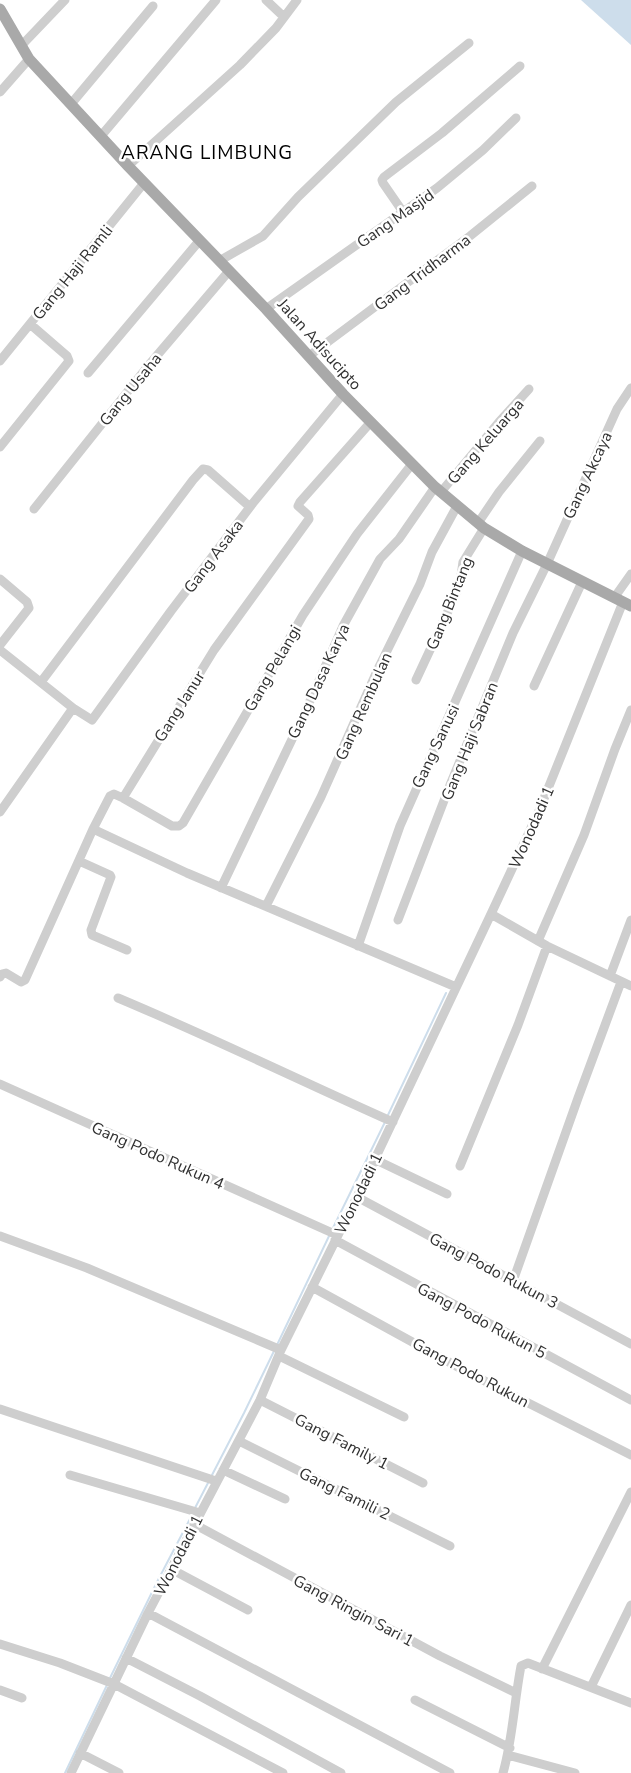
<svg xmlns="http://www.w3.org/2000/svg" width="631" height="1773" viewBox="0 0 631 1773" font-family="'Nunito Sans',sans-serif">
  <style>
    .water { fill: #cdddeb }
    .lines { fill: none; stroke-linecap: round; stroke-linejoin: round }
    .stream { stroke: #cdddeb; stroke-width: 2 }
    .minor { stroke: #cecece; stroke-width: 9 }
    .major { stroke: #a9a9a9; stroke-width: 11 }
    .labels { text-anchor: middle; stroke-width: 5; stroke-linejoin: round; paint-order: stroke }
    .street-label { font-size: 16px; fill: #313131; stroke: #fff }
    .quarter-label { font-size: 19px; letter-spacing: 1px; fill: #000; stroke: #fff }
  </style>
  <rect width="100%" height="100%" fill="#fff"/>
  <path class="water" d="M 581,0 L 631,0 L 631,45 Z"/>
  <g class="lines">
    <path class="stream" d="M 388,1115 L 446,993
      M 332,1230 L 385,1122
      M 277,1345 L 330,1234
      M 211,1477 L 244,1413 L 275,1349
      M 195,1508 L 209,1481
      M 110,1678 L 157,1582 L 192,1515
      M 65,1773 L 107,1685"/>
    <path class="minor" d="M 266,0 L 284,17
      M 21,46 L 65,0
      M 0,92 L 29,59
      M 71,104 L 153,6
      M 101,136 L 216,0
      M 128,166 L 240,65 L 276,28 L 297,0
      M 403,212 L 383,183 L 382,180 L 384,177 L 442,133 L 520,66
      M 219,261 L 263,236 L 298,197 L 396,102 L 469,43
      M 266,309 L 437,188 L 483,150 L 516,118
      M 309,356 L 470,236 L 532,186
      M 0,361 L 144,183
      M 88,373 L 200,240
      M 0,447 L 69,361 L 67,356 L 30,324
      M 441,492 L 499,422 L 529,389
      M 34,509 L 148,366 L 229,271
      M 478,523 L 499,492 L 540,441
      M 0,579 L 27,602 L 29,608 L 0,645
      M 614,598 L 631,574
      M 0,650 L 73,708 L 92,720 L 171,611 L 253,503 L 343,394
      M 416,680 L 457,592 L 460,583 L 463,562 L 484,528
      M 41,682 L 193,480 L 203,469 L 208,470 L 250,507
      M 534,686 L 582,582
      M 123,798 L 172,826 L 179,826 L 183,823 L 303,615 L 357,534 L 412,464
      M 0,812 L 73,708
      M 93,829 L 187,873 L 456,987
      M 79,861 L 110,875 L 111,877 L 91,930 L 92,935 L 127,950
      M 221,888 L 306,710 L 343,626 L 380,559 L 399,539 L 435,487
      M 266,906 L 321,797 L 377,671 L 420,584 L 432,552 L 457,506
      M 491,914 L 547,946 L 631,986
      M 398,920 L 450,785 L 513,633 L 547,564 L 617,409 L 631,388
      M 538,941 L 584,835 L 615,749 L 631,710
      M 358,946 L 400,826 L 522,551
      M 610,976 L 631,920
      M 0,977 L 2,974 L 6,973 L 21,982 L 25,980 L 93,829 L 110,796 L 114,794 L 123,798 L 214,650 L 309,519 L 308,515 L 298,506 L 300,502 L 370,423
      M 118,998 C 211,1037 301,1081 393,1122
      M 0,1084 L 337,1235
      M 374,1159 L 447,1194
      M 460,1166 L 518,1025 L 547,946
      M 357,1197 L 631,1344
      M 0,1236 L 87,1268 L 281,1350
      M 335,1240 L 631,1400
      M 513,1281 L 578,1098 L 621,982
      M 312,1287 L 467,1372 L 631,1455
      M 279,1356 L 404,1417
      M 260,1400 L 423,1483
      M 0,1409 L 216,1481
      M 239,1441 L 450,1546
      M 223,1470 L 285,1499
      M 70,1475 L 200,1513
      M 194,1524 L 440,1656 L 516,1693
      M 171,1569 L 248,1610
      M 148,1613 L 450,1773
      M 0,1644 L 60,1663 L 114,1684 L 283,1773
      M 126,1658 L 200,1696 L 341,1773
      M 542,1669 L 631,1492
      M 591,1687 L 631,1605
      M 0,1690 L 22,1698
      M 415,1700 L 510,1748
      M 80,1753 L 119,1773
      M 508,1755 L 575,1773
      M 71,1773 L 148,1613 L 260,1400 L 281,1350 L 357,1197 L 491,914 L 539,811 L 623,602
      M 503,1773 C 513,1738 514,1702 521,1666 L 528,1663 L 631,1703"/>
    <path class="major" d="M 0,9 L 29,59 L 128,166 L 266,309 L 343,394 L 435,487 L 484,528 L 522,551 L 631,606"/>
  </g>
  <g class="labels">
    <g class="street-label">
      <text transform="translate(395 218) rotate(-35)" y="6">Gang Masjid</text>
      <text transform="translate(72 272) rotate(-51)" y="6">Gang Haji Ramli</text>
      <text transform="translate(422 272) rotate(-37)" y="6">Gang Tridharma</text>
      <text transform="translate(320 344) rotate(48)" y="6">Jalan Adisucipto</text>
      <text transform="translate(130 389) rotate(-51)" y="6">Gang Usaha</text>
      <text transform="translate(485 441) rotate(-49)" y="6">Gang Keluarga</text>
      <text transform="translate(587 475) rotate(-65)" y="6">Gang Akcaya</text>
      <text transform="translate(213 556) rotate(-53)" y="6">Gang Asaka</text>
      <text transform="translate(449 603) rotate(-68)" y="6">Gang Bintang</text>
      <text transform="translate(272 668) rotate(-60)" y="6">Gang Pelangi</text>
      <text transform="translate(318 681) rotate(-65)" y="6">Gang Dasa Karya</text>
      <text transform="translate(179 706) rotate(-58)" y="6">Gang Janur</text>
      <text transform="translate(363 706) rotate(-66)" y="6">Gang Rembulan</text>
      <text transform="translate(469 741) rotate(-68)" y="6">Gang Haji Sabran</text>
      <text transform="translate(435 746) rotate(-65)" y="6">Gang Sanusi</text>
      <text transform="translate(531 827) rotate(-66)" y="6">Wonodadi 1</text>
      <text transform="translate(158 1155) rotate(24)" y="6">Gang Podo Rukun 4</text>
      <text transform="translate(358 1193) rotate(-64)" y="6">Wonodadi 1</text>
      <text transform="translate(494 1270) rotate(28)" y="6">Gang Podo Rukun 3</text>
      <text transform="translate(482 1320) rotate(28)" y="6">Gang Podo Rukun 5</text>
      <text transform="translate(471 1372) rotate(28)" y="6">Gang Podo Rukun</text>
      <text transform="translate(342 1441) rotate(27)" y="6">Gang Family 1</text>
      <text transform="translate(345 1493) rotate(26)" y="6">Gang Famili 2</text>
      <text transform="translate(178 1555) rotate(-63)" y="6">Wonodadi 1</text>
      <text transform="translate(354 1610) rotate(28)" y="6">Gang Ringin Sari 1</text>
    </g>
    <g class="quarter-label">
      <text x="207" y="159">ARANG LIMBUNG</text>
    </g>
  </g>
</svg>
